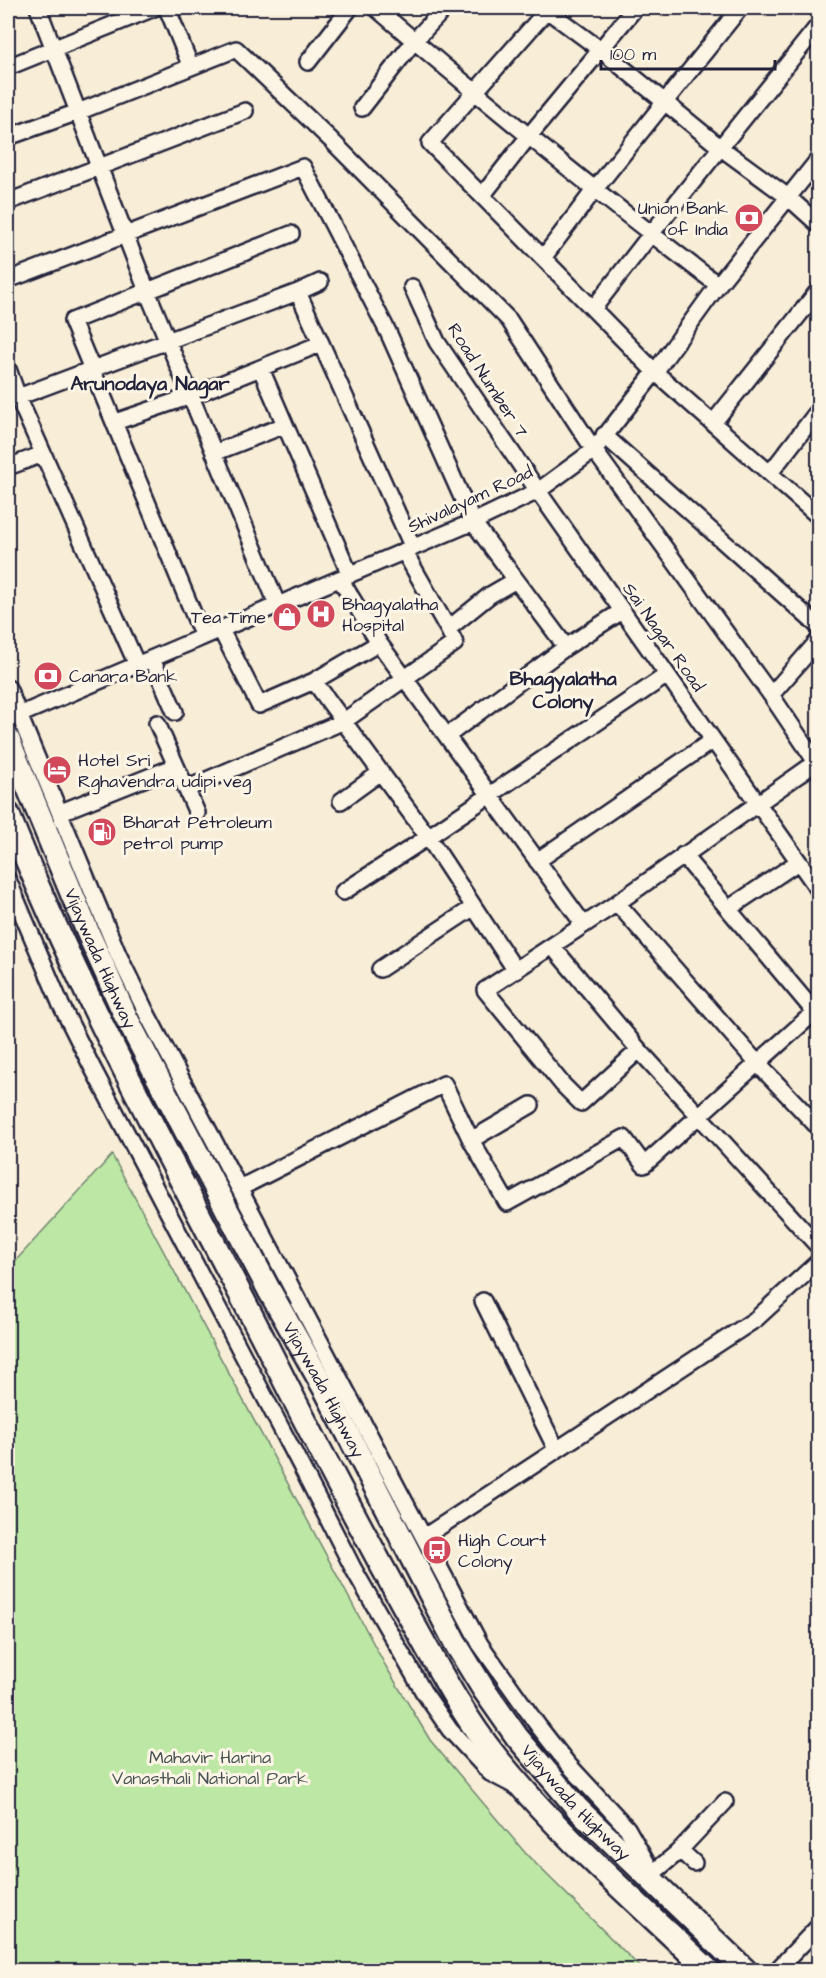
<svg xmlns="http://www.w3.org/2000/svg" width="826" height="1978" viewBox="0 0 826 1978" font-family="'Architects Daughter',sans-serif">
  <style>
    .green { fill: #bce7a4; stroke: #6f8470; stroke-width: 1.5 }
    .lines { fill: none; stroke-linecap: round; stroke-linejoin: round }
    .minor-casing { stroke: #22223b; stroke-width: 20 }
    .highway-casing { stroke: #22223b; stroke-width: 27 }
    .minor { stroke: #fcf5e5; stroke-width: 15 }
    .highway { stroke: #fcf5e5; stroke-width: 22 }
    .labels { text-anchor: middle; stroke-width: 6; stroke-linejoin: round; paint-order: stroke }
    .poi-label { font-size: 18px; fill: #22223b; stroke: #fcf5e5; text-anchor: start }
    .street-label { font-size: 18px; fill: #22223b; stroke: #fcf5e5 }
    .park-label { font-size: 18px; fill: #485355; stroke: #fcf5e5 }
    .neighbourhood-label { font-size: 20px; font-weight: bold; fill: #22223b; stroke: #fcf5e5 }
  </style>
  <rect width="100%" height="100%" fill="#f8edd6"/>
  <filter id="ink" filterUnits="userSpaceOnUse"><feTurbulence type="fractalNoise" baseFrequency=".0167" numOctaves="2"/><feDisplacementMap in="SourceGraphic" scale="12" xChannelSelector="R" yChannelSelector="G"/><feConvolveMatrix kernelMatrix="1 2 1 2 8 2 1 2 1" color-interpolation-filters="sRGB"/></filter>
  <g filter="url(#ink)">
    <path class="green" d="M 112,1155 L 385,1665 L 430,1740 L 527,1855 L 643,1970 L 8,1970 L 8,1269 Z"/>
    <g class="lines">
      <g class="minor-casing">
        <path id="minor" d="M 38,8 L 147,291 L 278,606
          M 167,8 L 191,67
          M 376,8 C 487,104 601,196 718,285
          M 544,8 L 601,50 L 721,148 L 788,197 L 818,224
          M 549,8 L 430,143 L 655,372 L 818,516
          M 308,62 L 350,8
          M 8,67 L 154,8
          M 362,108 L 414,41 L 445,8
          M 8,137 L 78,112 L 236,49 L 331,140 L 509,320 L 594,450 L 771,695 L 818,765
          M 482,196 L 529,136 L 635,8
          M 8,202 L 245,111
          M 543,258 L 595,189 L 740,8
          M 13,278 L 303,167 L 388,332 L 473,522 L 566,647
          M 412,287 L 437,342 L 538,491 L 818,889
          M 298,292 L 413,548
          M 593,309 L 651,234 L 818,26
          M 8,369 L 18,397 L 137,665
          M 261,369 L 350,575
          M 18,397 L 298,292 L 320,282
          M 115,422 L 191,396 L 320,344
          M 713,423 L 818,291
          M 604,435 L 818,626
          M 214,453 L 285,425
          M 8,467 L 43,454
          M 770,473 L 818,411
          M 404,551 L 448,629
          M 340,579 L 379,643 L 584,925
          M 221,630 L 259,705 L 314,681 L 379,643
          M 203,637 L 72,321 L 291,234
          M 152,659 L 175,712
          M 314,681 L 428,837 L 516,971
          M 8,688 L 118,954 L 147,1014 L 480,1644 L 539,1727 L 567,1763 L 627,1828 L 653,1874
          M 771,695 L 818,641
          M 19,715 L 473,522 L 538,491 L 594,450 L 655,372 L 718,285 L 818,160
          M 157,723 L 197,813
          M 447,736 L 566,647 L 622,611
          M 186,789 L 344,721 L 455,643 L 448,629 L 490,595 L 516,580
          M 341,801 L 381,772
          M 61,812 L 176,766
          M 683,855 L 818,1016
          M 537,861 L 713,740
          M 8,880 L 61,1005 L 92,1067 L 302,1468 L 353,1568 L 423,1691 L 450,1730 L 490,1773 L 515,1786
          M 343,892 L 428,837 L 667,675
          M 617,903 L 758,1064 L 818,1127
          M 728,909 L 798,862
          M 552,946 L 639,1050 L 818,1246
          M 380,969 L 474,907
          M 639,1050 L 581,1103 L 563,1085 L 485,990 L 617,903 L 818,761
          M 471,1140 L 507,1203 L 624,1138 L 644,1165 L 818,1009
          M 240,1188 L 444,1084 L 471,1140 L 531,1105
          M 483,1301 L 556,1449
          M 424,1537 L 756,1319 L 818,1262
          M 680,1850 L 694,1863
          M 653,1873 L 677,1853 L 725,1802
          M 777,1970 L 818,1927"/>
      </g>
      <g class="highway-casing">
        <g id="highway">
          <path id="s1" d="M 8,739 L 89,935 L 126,1017 L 269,1290 L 326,1391 L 457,1646 L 484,1690 L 517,1737 L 578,1809 L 745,1970"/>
          <path d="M 8,814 C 80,997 177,1169 266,1344 C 310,1432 356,1519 403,1605 C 432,1656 459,1711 496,1757 C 559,1835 636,1901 708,1970"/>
        </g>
      </g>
      <use href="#minor" class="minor"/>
      <use href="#highway" class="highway"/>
    </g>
  </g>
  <defs>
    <g id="bank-disc" transform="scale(1.5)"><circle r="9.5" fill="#d1495b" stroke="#fcf5e5"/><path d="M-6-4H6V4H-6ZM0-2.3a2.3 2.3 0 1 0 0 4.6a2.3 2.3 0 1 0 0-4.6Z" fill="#fff"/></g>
    <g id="hospital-disc" transform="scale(1.5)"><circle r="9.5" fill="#d1495b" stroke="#fcf5e5"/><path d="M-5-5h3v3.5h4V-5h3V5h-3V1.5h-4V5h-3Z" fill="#fff"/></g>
    <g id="shop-disc" transform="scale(1.5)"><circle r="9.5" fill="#d1495b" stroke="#fcf5e5"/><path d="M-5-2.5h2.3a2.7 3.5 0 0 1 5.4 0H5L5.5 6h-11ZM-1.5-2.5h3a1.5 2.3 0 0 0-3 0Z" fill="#fff"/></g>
    <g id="hotel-disc" transform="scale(1.5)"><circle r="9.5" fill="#d1495b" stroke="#fcf5e5"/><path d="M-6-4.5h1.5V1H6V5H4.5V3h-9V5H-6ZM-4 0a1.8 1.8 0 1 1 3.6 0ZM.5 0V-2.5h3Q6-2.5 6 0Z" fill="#fff"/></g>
    <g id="fuel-disc" transform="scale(1.5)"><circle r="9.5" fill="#d1495b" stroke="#fcf5e5"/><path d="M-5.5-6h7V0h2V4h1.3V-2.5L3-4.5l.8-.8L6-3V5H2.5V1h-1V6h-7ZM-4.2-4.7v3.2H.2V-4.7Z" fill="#fff"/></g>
    <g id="bus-disc" transform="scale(1.5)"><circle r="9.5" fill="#d1495b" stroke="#fcf5e5"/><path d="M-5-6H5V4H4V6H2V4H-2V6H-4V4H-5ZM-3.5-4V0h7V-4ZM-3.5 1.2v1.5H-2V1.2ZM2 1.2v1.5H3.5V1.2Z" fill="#fff"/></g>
  </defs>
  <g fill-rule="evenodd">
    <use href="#bank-disc" x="749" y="218"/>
    <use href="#hospital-disc" x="321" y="614"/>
    <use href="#shop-disc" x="287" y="617"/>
    <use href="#bank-disc" x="48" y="676"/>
    <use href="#hotel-disc" x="57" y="770"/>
    <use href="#fuel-disc" x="102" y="832"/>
    <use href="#bus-disc" x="437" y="1550"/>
  </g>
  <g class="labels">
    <g class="poi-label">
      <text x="728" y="214" text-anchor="end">Union Bank<tspan x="728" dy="21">of India</tspan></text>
      <text x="342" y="610">Bhagyalatha<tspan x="342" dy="21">Hospital</tspan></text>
      <text x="266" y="623" text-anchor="end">Tea Time</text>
      <text x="69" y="682">Canara Bank</text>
      <text x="78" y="766">Hotel Sri<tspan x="78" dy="21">Rghavendra udipi veg</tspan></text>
      <text x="123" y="828">Bharat Petroleum<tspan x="123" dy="21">petrol pump</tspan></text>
      <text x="458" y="1546">High Court<tspan x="458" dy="21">Colony</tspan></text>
    </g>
    <g class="street-label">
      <text transform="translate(488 380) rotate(57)" y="6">Road Number 7</text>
      <text transform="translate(470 499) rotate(-25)" y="6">Shivalayam Road</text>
      <text transform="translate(664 637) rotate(55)" y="6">Sai Nagar Road</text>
      <text dy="6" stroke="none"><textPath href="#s1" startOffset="238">Vijaywada Highway</textPath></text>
      <text dy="6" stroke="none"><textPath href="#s1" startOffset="724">Vijaywada Highway</textPath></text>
      <text dy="6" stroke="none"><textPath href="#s1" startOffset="1210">Vijaywada Highway</textPath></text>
    </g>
    <g class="park-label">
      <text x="210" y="1763">Mahavir Harina<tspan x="210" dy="21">Vanasthali National Park</tspan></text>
    </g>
    <g class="neighbourhood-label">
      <text x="150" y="390">Arunodaya Nagar</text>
      <text x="563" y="685">Bhagyalatha<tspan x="563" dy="23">Colony</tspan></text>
    </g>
  </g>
  <rect width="826" height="1978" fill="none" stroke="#fcf5e5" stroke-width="30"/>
  <rect x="15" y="15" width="796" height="1948" fill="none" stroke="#22223b" stroke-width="2" filter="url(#ink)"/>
  <path d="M601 60v9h174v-9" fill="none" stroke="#22223b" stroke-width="3"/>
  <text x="610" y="60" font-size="18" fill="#22223b" stroke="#fcf5e5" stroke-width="4.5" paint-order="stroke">100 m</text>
</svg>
